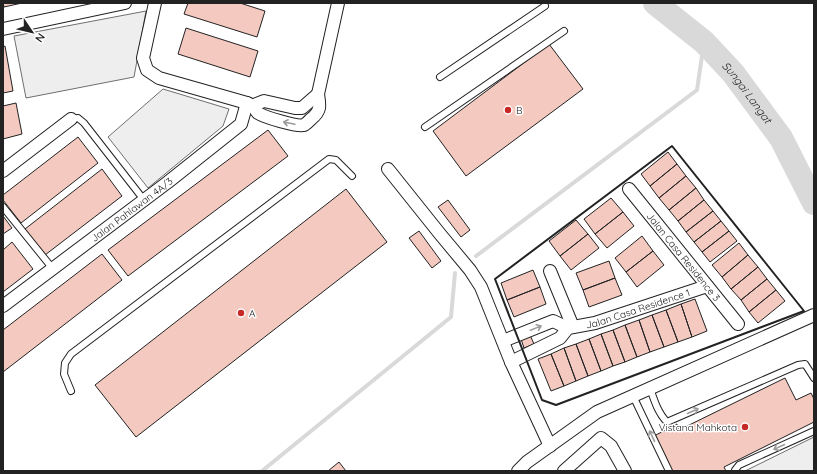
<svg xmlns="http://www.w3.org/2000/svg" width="817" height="474" viewBox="0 0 817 474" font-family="Quicksand,sans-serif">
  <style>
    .green { fill: #eee; stroke: #6f6f6f }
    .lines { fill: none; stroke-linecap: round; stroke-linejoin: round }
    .stream { stroke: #d9d9d9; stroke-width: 4 }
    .river { stroke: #d9d9d9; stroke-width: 24 }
    .building { fill: #f3c9c0; stroke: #222 }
    .lane-casing { stroke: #222; stroke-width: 8 }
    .street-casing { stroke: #222; stroke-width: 14 }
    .lane { stroke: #fff; stroke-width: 6 }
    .street { stroke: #fff; stroke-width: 12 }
    .wall { stroke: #222; stroke-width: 2 }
    .oneway { stroke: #9c9c9c }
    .poi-dot { fill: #c62828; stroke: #fff; stroke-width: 1.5 }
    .labels { text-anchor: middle; stroke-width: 3; stroke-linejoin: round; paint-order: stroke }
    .poi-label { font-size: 10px; fill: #222; stroke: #fff; text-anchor: start }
    .street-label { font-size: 10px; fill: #222; stroke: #fff }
    .water-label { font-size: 11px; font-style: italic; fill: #222; stroke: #fff }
  </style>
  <rect width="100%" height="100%" fill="#fff"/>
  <path class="green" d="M 146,11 L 134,77 L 26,98 L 14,36 Z
    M 163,89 L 229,109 L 223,126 L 148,188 L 108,137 Z
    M 814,437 L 814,471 L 745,471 Z"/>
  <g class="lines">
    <path class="stream" d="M 476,256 L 697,90 L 704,42
      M 262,471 L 451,317 L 455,273"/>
    <path class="river" id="s1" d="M 655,3 L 704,42 L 733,73 L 781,138 L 814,203"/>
  </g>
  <path class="building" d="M 3,3 L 22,3 L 4,7 Z
    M 188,3 L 240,3 L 265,11 L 257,37 L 184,14 Z
    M 186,28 L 258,51 L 250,77 L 178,54 Z
    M 549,44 L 583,89 L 466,176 L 433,131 Z
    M 5,46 L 13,91 L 3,93 L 3,47 Z
    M 16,103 L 22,134 L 3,139 L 3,106 Z
    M 268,130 L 288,156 L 128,276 L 108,250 Z
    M 78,137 L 98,163 L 21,223 L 3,200 L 3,195 Z
    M 668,152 L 677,164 L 650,186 L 641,174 Z
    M 677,164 L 686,176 L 659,198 L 650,186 Z
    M 102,169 L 122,196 L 45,255 L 25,229 Z
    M 686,176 L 696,188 L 669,210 L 659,198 Z
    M 696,188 L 704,200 L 678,221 L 669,210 Z
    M 346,189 L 387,242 L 136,437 L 95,385 Z
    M 611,198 L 623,212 L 595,234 L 584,219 Z
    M 448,200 L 470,230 L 461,237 L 438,207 Z
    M 704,200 L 713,211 L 686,232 L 678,221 Z
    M 713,211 L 721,221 L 694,242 L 686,232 Z
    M 623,212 L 634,226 L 607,248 L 595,234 Z
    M 3,216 L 12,228 L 3,234 Z
    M 576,220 L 588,234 L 560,256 L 549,241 Z
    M 721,221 L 729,231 L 702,252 L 694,242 Z
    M 419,231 L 441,261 L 432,268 L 409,238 Z
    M 729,231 L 737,241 L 710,262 L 702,252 Z
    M 588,234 L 599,248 L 571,270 L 560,256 Z
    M 642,236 L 653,251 L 626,272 L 615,258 Z
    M 12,242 L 33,269 L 3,292 L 3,250 Z
    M 739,243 L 748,255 L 722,277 L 712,265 Z
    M 653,251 L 664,265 L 637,287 L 626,272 Z
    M 102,254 L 122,280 L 3,372 L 3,330 Z
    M 748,255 L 758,267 L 731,289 L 722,277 Z
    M 609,261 L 615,278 L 583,290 L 576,273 Z
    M 758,267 L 767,279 L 741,300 L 731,289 Z
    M 533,270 L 540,287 L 507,300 L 501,283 Z
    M 615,278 L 622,295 L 589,307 L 583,290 Z
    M 767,279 L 776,290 L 749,312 L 741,300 Z
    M 540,287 L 546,304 L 514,317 L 507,300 Z
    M 776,290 L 785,301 L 758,323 L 749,312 Z
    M 695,299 L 707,331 L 692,337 L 681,304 Z
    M 681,304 L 692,337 L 678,342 L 666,310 Z
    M 666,310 L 678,342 L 664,347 L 652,315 Z
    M 652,315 L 664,347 L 650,352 L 639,320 Z
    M 639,320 L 650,352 L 637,357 L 625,325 Z
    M 625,325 L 637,357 L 625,362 L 613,330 Z
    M 613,330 L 625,362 L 613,366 L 601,334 Z
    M 601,334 L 613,366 L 601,371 L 589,339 Z
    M 530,335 L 534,344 L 524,348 L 521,339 Z
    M 589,339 L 601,371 L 588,376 L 576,344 Z
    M 576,344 L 588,376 L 576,381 L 564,348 Z
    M 564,348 L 576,381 L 564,386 L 551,354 Z
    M 551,354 L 564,386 L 551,391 L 538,359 Z
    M 785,378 L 796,400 L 811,393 L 814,399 L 814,422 L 724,467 L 726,471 L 671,471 L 654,436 L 677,424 L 679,430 Z
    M 339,462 L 346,471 L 328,471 Z"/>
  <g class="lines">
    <g class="lane-casing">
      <path id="lane" d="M 440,77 L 545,6
        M 71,119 L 78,118 L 84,123 L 144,200
        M 425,127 L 564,31
        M 3,207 L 53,269
        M 650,388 C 654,400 658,413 667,422 L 798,365 L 805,364 L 814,378
        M 71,391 L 64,374 L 65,363 L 71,354 L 329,159 L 336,160 L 352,176
        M 633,396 L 669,471
        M 735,471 L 735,470 L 739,465 L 814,431"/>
    </g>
    <g class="street-casing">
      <g id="street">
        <path d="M 155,3 L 143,58 L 147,70 L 159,78 L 247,103 C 257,107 253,108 258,113 C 264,117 297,127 304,125 C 306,124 309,121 311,119 C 321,111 320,106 318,94 L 338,3"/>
        <path d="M 3,29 L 125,3"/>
        <path d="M 254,105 L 264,101 L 295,108 L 302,108 L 318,94"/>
        <path d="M 388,169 L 440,234 L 470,270 L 481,287 L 511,362 L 550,446"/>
        <path d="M 3,171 L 71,119"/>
        <path id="s2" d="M 629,189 L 738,324"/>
        <path d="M 550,271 L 573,327"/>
        <path id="s3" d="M 3,306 L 168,182 L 241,124 L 247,103"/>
        <path d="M 503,341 L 553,321 L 568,328"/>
        <path id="s4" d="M 511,362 L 560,338 L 568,328 L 595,323 L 707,286"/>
        <path d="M 518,471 L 527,462 L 597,412 L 814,315"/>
        <path d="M 564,471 L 601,438 L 611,446 L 625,471"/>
      </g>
    </g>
    <use href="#lane" class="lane"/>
    <use href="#street" class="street"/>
    <path class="wall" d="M 672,146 L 804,311 L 556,405 L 542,400 L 495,279 Z"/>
  </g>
  <defs><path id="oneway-shaft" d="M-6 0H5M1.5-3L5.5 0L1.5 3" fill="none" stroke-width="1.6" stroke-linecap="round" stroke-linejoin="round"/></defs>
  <g class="oneway">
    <use href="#oneway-shaft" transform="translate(289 123) rotate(-168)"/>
    <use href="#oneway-shaft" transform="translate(536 328) rotate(-22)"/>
    <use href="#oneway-shaft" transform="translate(693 411) rotate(-24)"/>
    <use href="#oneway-shaft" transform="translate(652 436) rotate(-115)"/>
    <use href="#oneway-shaft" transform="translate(779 447) rotate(155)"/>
  </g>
  <g class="poi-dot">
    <circle cx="508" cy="110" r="4"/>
    <circle cx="241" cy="313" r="4"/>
    <circle cx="745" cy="427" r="4"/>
  </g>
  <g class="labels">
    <g class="poi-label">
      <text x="516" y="114">B</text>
      <text x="249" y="317">A</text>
      <text x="737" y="431" text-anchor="end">Vistana Mahkota</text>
    </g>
    <g class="street-label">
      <text dy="4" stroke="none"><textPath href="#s3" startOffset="161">Jalan Pahlawan 4A/3</textPath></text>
      <text dy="4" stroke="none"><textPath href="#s2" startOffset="87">Jalan Casa Residence 3</textPath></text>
      <text dy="4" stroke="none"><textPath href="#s4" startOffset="140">Jalan Casa Residence 1</textPath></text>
    </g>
    <g class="water-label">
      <text dy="4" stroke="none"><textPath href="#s1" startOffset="129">Sungai Langat</textPath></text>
    </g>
  </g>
  <rect width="817" height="474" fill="none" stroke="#222222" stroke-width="8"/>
  <g transform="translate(32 32) rotate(125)" stroke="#ffffff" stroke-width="3" paint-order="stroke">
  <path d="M0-3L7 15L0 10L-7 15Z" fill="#222222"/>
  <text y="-6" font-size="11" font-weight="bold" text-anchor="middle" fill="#222222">N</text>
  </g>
</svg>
